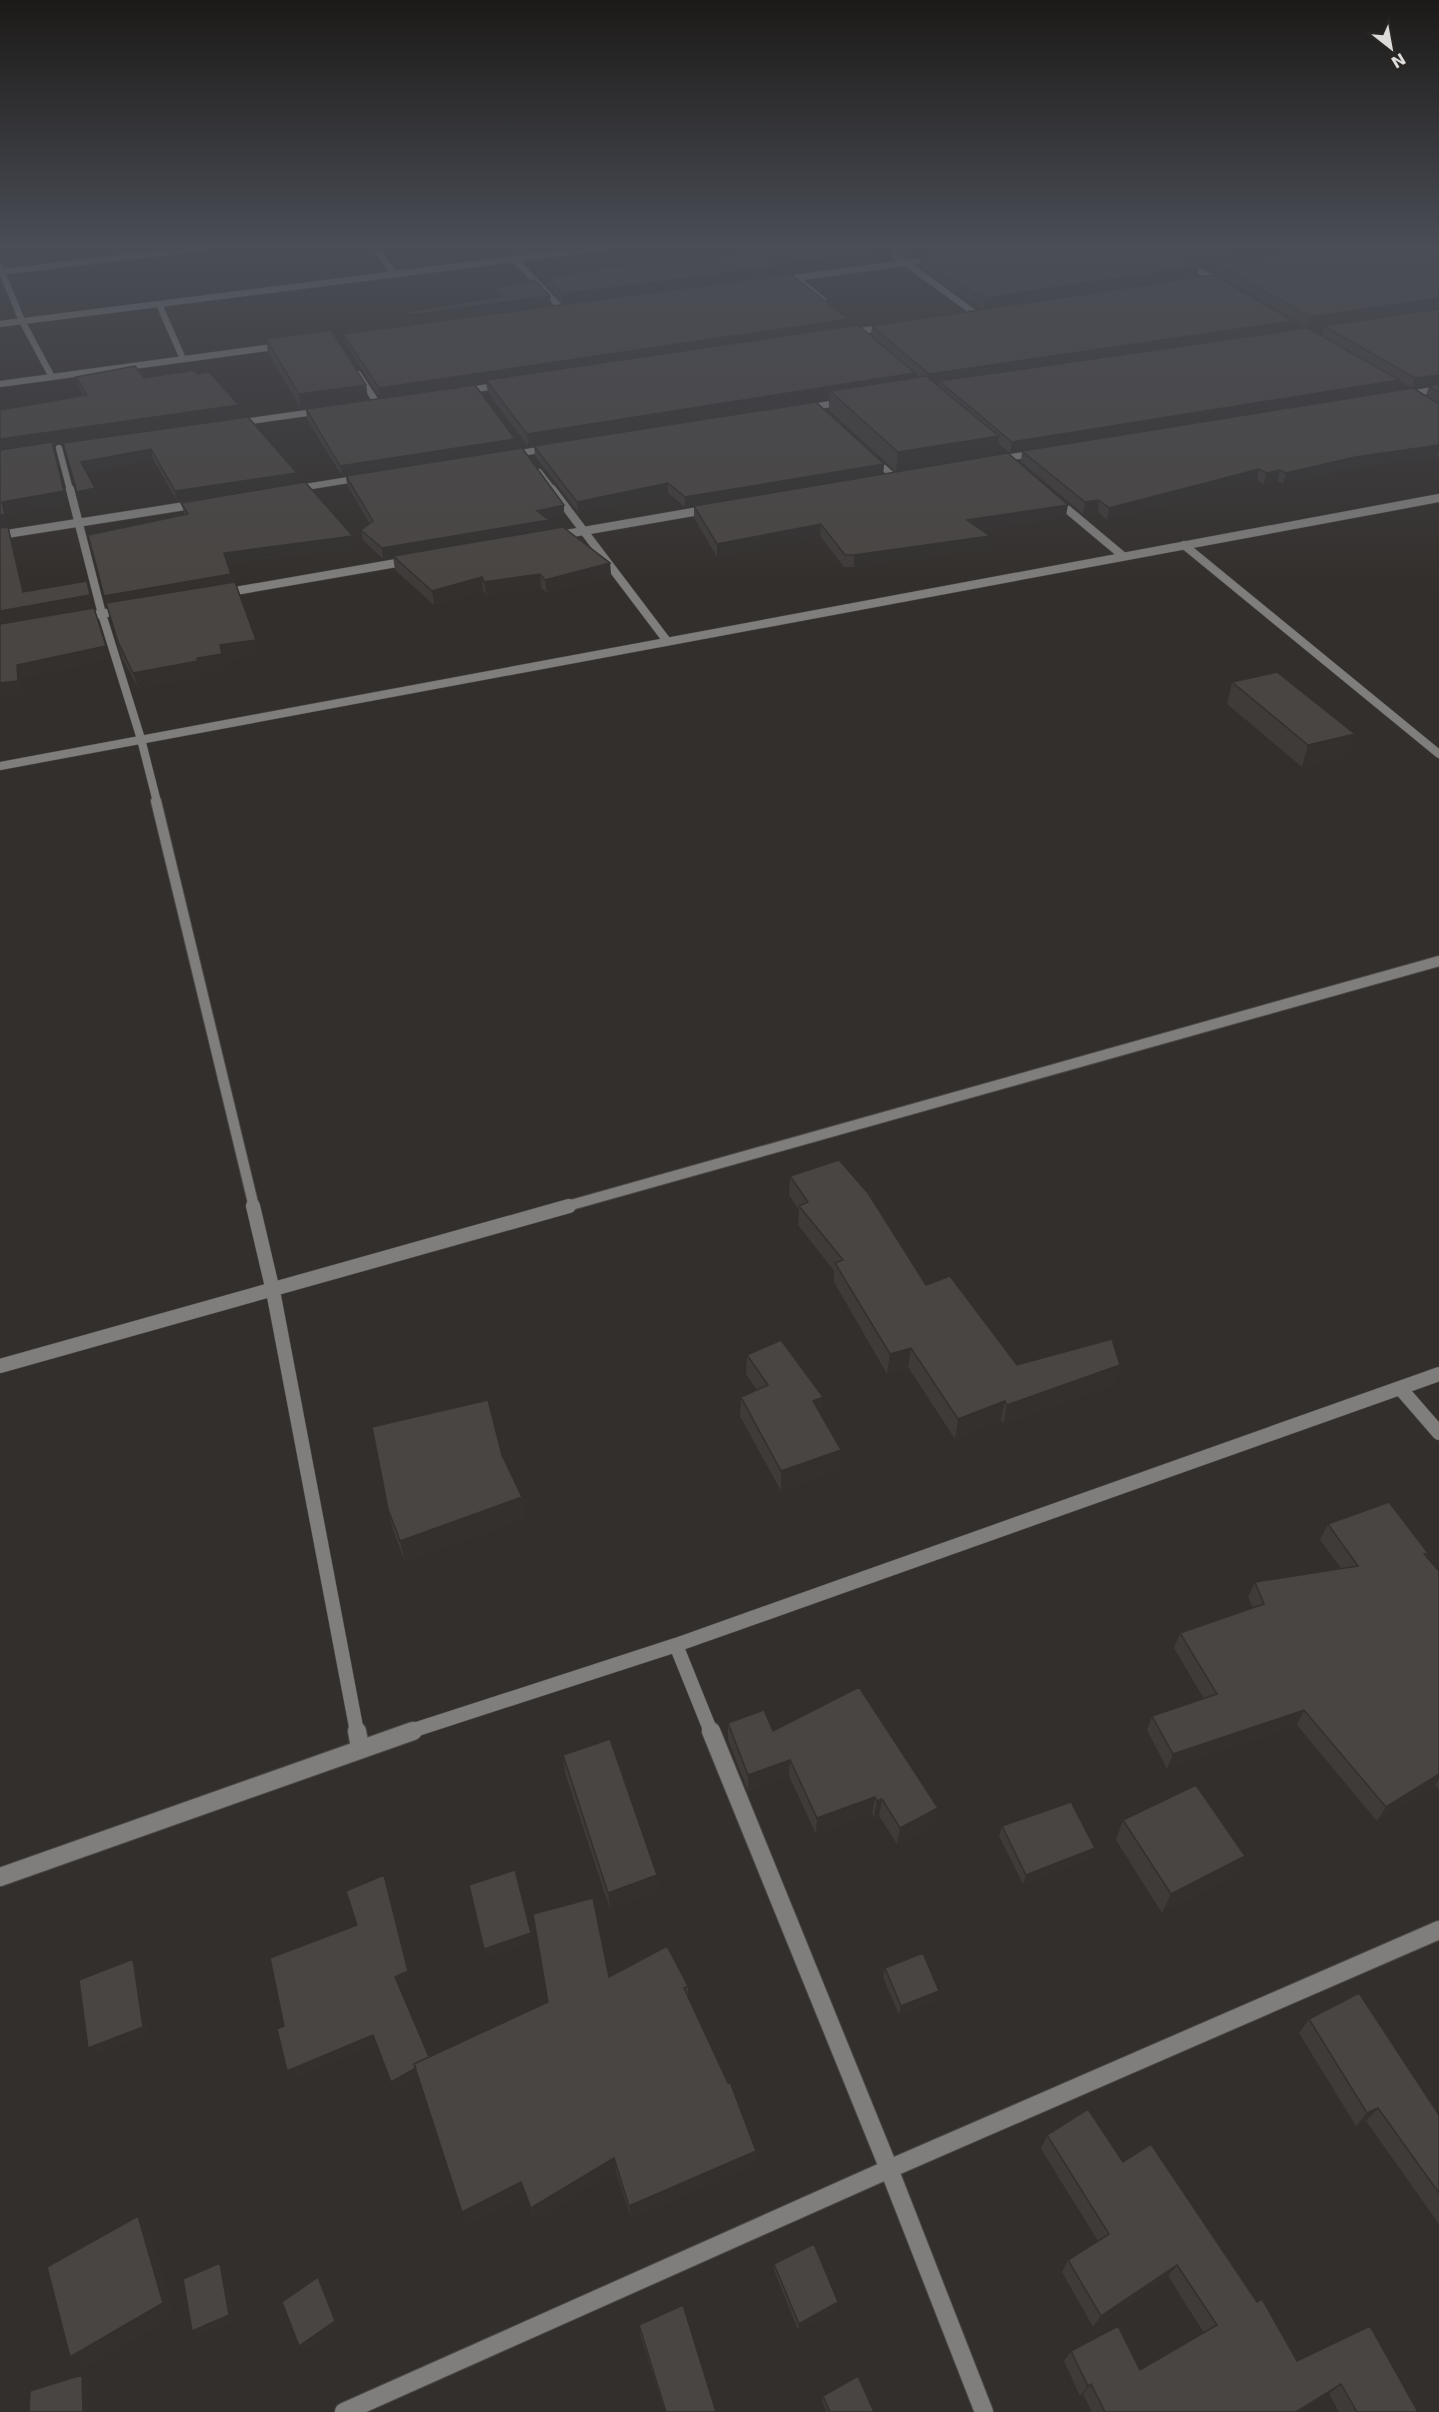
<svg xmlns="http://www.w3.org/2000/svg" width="1439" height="2412" viewBox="0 0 1439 2412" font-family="'DejaVu Sans',sans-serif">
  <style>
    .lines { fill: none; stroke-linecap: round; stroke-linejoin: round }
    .minor-far4-casing { stroke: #4e4b48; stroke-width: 7 }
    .minor-far3-casing { stroke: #4e4b48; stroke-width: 9 }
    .minor-far2-casing { stroke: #4e4b48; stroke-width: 12 }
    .minor-far1-casing { stroke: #4e4b48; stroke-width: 15 }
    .minor-casing { stroke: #4e4b48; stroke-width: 20 }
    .tertiary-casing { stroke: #4e4b48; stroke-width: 9 }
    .minor-far4 { stroke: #807e7c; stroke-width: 6 }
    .minor-far3 { stroke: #807e7c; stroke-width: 8 }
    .minor-far2 { stroke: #807e7c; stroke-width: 10 }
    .minor-far1 { stroke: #807e7c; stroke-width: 14 }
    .minor { stroke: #807e7c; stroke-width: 18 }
    .tertiary { stroke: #807e7c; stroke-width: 8 }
    .wall { fill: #3f3b39; fill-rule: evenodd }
    .shaded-wall { fill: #33302e }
    .building { fill: #494542; stroke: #33302e; stroke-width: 1.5 }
  </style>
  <rect width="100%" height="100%" fill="#332f2c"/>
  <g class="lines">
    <g class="minor-far4-casing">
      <path id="minor-far4" d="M 375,248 L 394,274
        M 885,248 L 976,314
        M 1161,248 L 1223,285
        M 515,260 L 561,308
        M 0,267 L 22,321 L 52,377
        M 0,272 L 203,248
        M 796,278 L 823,300
        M 780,280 L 935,259
        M 159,304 L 183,359
        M 0,324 L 602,248
        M 848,333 L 887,327
        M 358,374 L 377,403
        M 0,384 L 281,346
        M 463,391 L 502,385
        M 1405,395 L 1439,389
        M 805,408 L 844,402
        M 237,423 L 321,411
        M 59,448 L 70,490
        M 509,455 L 551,448
        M 873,458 L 894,477
        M 999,459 L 1038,453
        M 539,472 L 553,490
        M 293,489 L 361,478"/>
    </g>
    <g class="minor-far3-casing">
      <path id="minor-far3" d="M 70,489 L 102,614 L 141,739 L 157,802
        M 293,489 L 295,489
        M 552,489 L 667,641
        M 1055,499 L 1123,556
        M 0,535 L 198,504
        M 555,536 L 710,509
        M 1184,545 L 1439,754
        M 224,593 L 408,561
        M 82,617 L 124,610"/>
    </g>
    <g class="minor-far2-casing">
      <path id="minor-far2" d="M 156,801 L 254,1207
        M 564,1207 L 1439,961"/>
    </g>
    <g class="minor-far1-casing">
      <path id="minor-far1" d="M 253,1206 L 273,1291 L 357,1732
        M 0,1366 L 569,1206
        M 1400,1388 L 1439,1433
        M 676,1645 L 711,1732
        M 408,1732 L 676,1645 L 1439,1374"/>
    </g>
    <g class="minor-casing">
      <path id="minor" d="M 357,1731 L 360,1748
        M 711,1731 L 889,2169 L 984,2412
        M 0,1877 L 413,1731
        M 344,2412 L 889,2169 L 1439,1930"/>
    </g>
    <g class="tertiary-casing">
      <path id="tertiary" d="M 0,766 L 1439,498"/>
    </g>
    <use href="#minor-far4" class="minor-far4"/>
    <use href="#minor-far3" class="minor-far3"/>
    <use href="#minor-far2" class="minor-far2"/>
    <use href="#minor-far1" class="minor-far1"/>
    <use href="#minor" class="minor"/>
    <use href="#tertiary" class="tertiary"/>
  </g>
  <path class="wall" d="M 763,248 L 891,248 L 891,259 L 792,272 Z
    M 893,248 L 976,248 L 907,257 Z
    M 1171,248 L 1319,248 L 1201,265 Z
    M 1439,248 L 1439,308 L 1307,327 L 1216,274 L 1218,264 Z
    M 920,256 L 1198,266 L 1197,276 L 983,308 L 952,290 L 919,266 Z
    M 673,264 L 779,266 L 779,274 L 564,303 L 548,287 L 547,278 Z
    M 495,288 L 550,296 L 551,305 L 410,324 L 408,321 L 407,312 L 497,297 Z
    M 1439,309 L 1439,457 L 1437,456 L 1352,468 L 1283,484 L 1278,481 L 1264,484 L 1257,480 L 1107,520 L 1098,512 L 1083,514 L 1021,462 L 1022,452 L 1010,453 L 998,443 L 997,455 L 1066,516 L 981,530 L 990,536 L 989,548 L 854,567 L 844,567 L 820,536 L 717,557 L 694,518 L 694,506 L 896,472 L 829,410 L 829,399 L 528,446 L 488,393 L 486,382 L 380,398 L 345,343 L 343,334 L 847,327 L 915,378 L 920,377 L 871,335 L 872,326 L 1291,330 L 1322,336 L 1324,326 ZM 1398,380 L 1412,388 L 1429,386 L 1426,396 L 1113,437 L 1396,391 ZM 934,382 L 939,382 L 939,387 Z
    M 266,339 L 366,385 L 368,399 L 301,409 L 268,353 Z
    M 197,374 L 239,405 L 242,417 L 52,444 L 67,504 L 6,515 L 9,527 L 8,527 L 24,592 L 94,608 L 109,659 L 21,678 L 22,694 L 0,698 L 0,410 L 83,395 L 79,388 L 76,377 L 144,378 Z
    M 306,409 L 515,439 L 516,448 L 342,476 L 307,419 Z
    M 248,417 L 297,473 L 299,483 L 177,501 L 153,459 L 86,472 L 98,498 L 80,502 L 63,443 Z
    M 534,446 L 884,464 L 883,474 L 685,507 L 668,493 L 578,512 L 535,456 Z
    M 346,476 L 564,505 L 564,515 L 548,519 L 550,530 L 610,563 L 611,577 L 547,593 L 541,588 L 486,595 L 483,591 L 434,605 L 395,570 L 393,557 L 383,559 L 363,540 L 361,530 L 370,524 L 347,485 Z
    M 181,503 L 354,546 L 227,563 L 233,582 L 259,655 L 224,661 L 226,670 L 201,674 L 202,677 L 138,688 L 122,658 L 107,606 L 185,515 Z
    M 1232,682 L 1355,734 L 1349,756 L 1302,767 L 1227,704 Z
    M 790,1176 L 926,1285 L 1017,1365 L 1115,1384 L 1003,1424 L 1001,1420 L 955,1439 L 908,1367 L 887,1374 L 834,1282 L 834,1271 L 798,1225 L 799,1210 L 789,1195 Z
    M 747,1355 L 821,1416 L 839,1469 L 781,1491 L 740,1416 L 741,1397 L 757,1390 L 746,1374 Z
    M 522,1497 L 525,1518 L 405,1562 L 393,1530 L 388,1509 Z
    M 1328,1524 L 1428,1553 L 1426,1557 L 1439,1571 L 1439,1790 L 1435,1785 L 1377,1821 L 1297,1725 L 1167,1769 L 1147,1730 L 1152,1716 L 1204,1699 L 1174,1648 L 1180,1633 L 1253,1608 L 1248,1597 L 1255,1582 L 1341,1568 L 1320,1540 Z
    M 728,1723 L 773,1731 L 938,1808 L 935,1824 L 897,1844 L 879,1816 L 874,1817 L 872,1813 L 816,1834 L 789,1776 L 748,1791 L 728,1740 Z
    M 563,1755 L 657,1875 L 658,1891 L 610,1909 L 565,1773 Z
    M 1123,1820 L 1245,1856 L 1235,1875 L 1162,1913 L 1116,1840 Z
    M 1002,1826 L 1092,1858 L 1023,1884 L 999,1836 Z
    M 388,1885 L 411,1980 L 398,1985 L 429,2057 L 609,1977 L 688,1986 L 688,1996 L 756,2151 L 755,2164 L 631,2218 L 616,2171 L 535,2220 L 525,2195 L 467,2224 L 419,2077 L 395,2090 L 377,2043 L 292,2079 L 357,1925 Z
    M 885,1968 L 937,2000 L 899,2015 L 883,1977 Z
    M 1309,2019 L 1439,2115 L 1439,2224 L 1366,2121 L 1356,2126 L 1299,2033 Z
    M 1047,2135 L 1123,2162 L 1297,2361 L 1418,2412 L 1339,2412 L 1329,2394 L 1299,2412 L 1092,2412 L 1083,2394 L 1080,2396 L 1064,2361 L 1071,2351 L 1140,2370 L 1204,2333 L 1168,2276 L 1093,2327 L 1062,2272 L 1068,2260 L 1098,2241 L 1041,2149 Z
    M 774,2264 L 837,2309 L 798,2330 L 774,2270 Z
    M 639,2325 L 716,2412 L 665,2412 L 640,2334 Z
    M 823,2396 L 874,2412 L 827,2412 L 822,2402 Z"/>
  <path class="shaded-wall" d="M 907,248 L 976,248 L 907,257 Z
    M 1254,248 L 1319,248 L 1201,265 L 1203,256 Z
    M 891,249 L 891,259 L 792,272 L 792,263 Z
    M 779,266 L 779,274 L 564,303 L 563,294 Z
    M 1198,266 L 1197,276 L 983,308 L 984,298 Z
    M 550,296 L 551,305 L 410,324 L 409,315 Z
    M 1439,298 L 1438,308 L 1307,327 L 1310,317 Z
    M 848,319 L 847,328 L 380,398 L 379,388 Z
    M 1293,321 L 1291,330 L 928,383 L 929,374 Z
    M 915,373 L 914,386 L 830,391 L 829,399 L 528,446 L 527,434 Z
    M 1439,375 L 1439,385 L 1412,388 L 1415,378 Z
    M 1399,380 L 1396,391 L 1010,453 L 1012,442 Z
    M 366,385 L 368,399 L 301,409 L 299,394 Z
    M 239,405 L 242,417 L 52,444 L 67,504 L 6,515 L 9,527 L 8,527 L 27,605 L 0,529 L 0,515 L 2,502 L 0,439 Z
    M 999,436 L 997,456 L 896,472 L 898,452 Z
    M 515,439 L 516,448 L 342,476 L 340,466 Z
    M 1439,445 L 1439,449 L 1437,456 L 1352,468 L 1283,484 L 1286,473 L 1355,457 Z
    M 151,449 L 153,459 L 84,472 L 81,462 Z
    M 884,464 L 883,474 L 685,507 L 685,497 Z
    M 1259,469 L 1257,480 L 1107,520 L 1109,508 Z
    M 1280,470 L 1278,481 L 1264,484 L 1266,473 Z
    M 297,473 L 299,483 L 177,501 L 175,491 Z
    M 668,483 L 668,493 L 578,512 L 577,502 Z
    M 95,488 L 98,498 L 80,502 L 77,492 Z
    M 1099,500 L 1098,512 L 1083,514 L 1085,502 Z
    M 564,505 L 564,515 L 538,521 L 537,511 Z
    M 1068,505 L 1066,516 L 966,532 L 967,520 Z
    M 549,520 L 550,530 L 383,559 L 382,548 Z
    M 821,524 L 820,536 L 717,557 L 717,544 Z
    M 353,536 L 354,546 L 226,563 L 224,553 Z
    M 990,536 L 989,548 L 854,567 L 854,555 Z
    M 610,563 L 611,577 L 547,593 L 545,580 Z
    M 231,574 L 233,584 L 107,606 L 104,596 Z
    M 540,574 L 541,588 L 486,595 L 484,582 Z
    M 482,577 L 483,591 L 434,605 L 432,591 Z
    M 87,581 L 94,608 L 0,625 L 0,611 Z
    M 256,640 L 259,655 L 224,661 L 220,645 Z
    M 106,646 L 109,659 L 21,678 L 22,694 L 0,698 L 0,683 L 17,665 Z
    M 222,654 L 226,670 L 201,674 L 202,677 L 138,688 L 133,673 L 197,658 Z
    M 1355,734 L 1349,756 L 1302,767 L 1308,745 Z
    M 911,1348 L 908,1367 L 887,1374 L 890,1354 Z
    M 1120,1365 L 1115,1384 L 1003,1424 L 1007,1405 Z
    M 823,1397 L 821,1416 L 813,1401 Z
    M 1005,1401 L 1001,1420 L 955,1439 L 958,1419 Z
    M 841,1450 L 839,1469 L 781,1491 L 781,1471 Z
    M 522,1497 L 525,1518 L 405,1562 L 400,1541 Z
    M 1304,1710 L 1297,1725 L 1167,1769 L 1173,1754 Z
    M 790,1760 L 789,1776 L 748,1791 L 748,1775 Z
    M 1439,1774 L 1439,1779 L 1435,1785 L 1377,1821 L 1386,1807 Z
    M 875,1797 L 872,1813 L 816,1834 L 817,1818 Z
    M 882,1799 L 879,1816 L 874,1817 L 877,1801 Z
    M 938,1808 L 935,1824 L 897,1844 L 900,1828 Z
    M 1095,1848 L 1092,1858 L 1023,1884 L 1026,1875 Z
    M 1245,1856 L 1235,1875 L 1162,1913 L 1171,1894 Z
    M 384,1875 L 388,1885 L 411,1980 L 398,1986 L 395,1977 Z
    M 657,1875 L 658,1891 L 610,1909 L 608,1893 Z
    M 531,1933 L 533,1942 L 487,1958 L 484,1949 Z
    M 133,1959 L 139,1969 L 149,2036 L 95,2056 L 88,2048 Z
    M 939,1991 L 937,2000 L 899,2015 L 901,2006 Z
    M 373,2035 L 377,2043 L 292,2079 L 287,2071 Z
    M 430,2060 L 433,2069 L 395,2090 L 391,2082 Z
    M 1378,2108 L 1366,2121 L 1356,2126 L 1367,2113 Z
    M 756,2151 L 755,2164 L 631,2218 L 629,2206 Z
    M 614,2158 L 616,2171 L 535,2220 L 531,2208 Z
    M 521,2182 L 525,2195 L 467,2224 L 462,2212 Z
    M 138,2216 L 150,2230 L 175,2316 L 85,2369 L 70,2357 Z
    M 220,2263 L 226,2270 L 235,2321 L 198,2337 L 192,2331 Z
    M 1177,2265 L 1168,2276 L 1093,2327 L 1101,2316 Z
    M 318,2277 L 323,2284 L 339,2327 L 304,2352 L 299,2346 Z
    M 838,2302 L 837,2309 L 798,2330 L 799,2324 Z
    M 82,2375 L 90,2381 L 90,2412 L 83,2412 Z
    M 1091,2384 L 1083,2394 L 1080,2396 L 1088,2386 Z
    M 1341,2384 L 1329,2394 L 1299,2412 L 1296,2412 Z"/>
  <path class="building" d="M 775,248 L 891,248 L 891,249 L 792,263 Z
    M 980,248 L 1169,248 L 1198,266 L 984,298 L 953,281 L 920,256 Z
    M 1190,248 L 1254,248 L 1203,256 Z
    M 1328,248 L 1439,248 L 1439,298 L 1310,317 L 1218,264 Z
    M 759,251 L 779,266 L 563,294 L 547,278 L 666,258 L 673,264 Z
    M 791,274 L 848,319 L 379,388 L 343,334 Z
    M 1214,275 L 1293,321 L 929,374 L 872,326 Z
    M 535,280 L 550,296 L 409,315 L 407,312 L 503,296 L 495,288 Z
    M 1439,309 L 1439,375 L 1415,378 L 1324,326 Z
    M 858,325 L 915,373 L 527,434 L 486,380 Z
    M 1308,328 L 1399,380 L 1012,442 L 939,381 Z
    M 331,330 L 366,385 L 299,394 L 266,339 Z
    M 135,366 L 144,378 L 195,370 L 197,374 L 209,372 L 239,405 L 0,439 L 0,410 L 87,395 L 76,377 Z
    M 926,376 L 999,436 L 898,452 L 830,391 Z
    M 1439,384 L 1439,392 L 1429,386 Z
    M 475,385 L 515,439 L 340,466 L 306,409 Z
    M 1413,388 L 1439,404 L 1439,445 L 1355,457 L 1286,473 L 1280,470 L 1266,473 L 1259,469 L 1109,508 L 1099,500 L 1085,502 L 1022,451 Z
    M 816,402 L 884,464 L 685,497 L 668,483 L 577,502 L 534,446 Z
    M 248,417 L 297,473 L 175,491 L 151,449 L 81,462 L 95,488 L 77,492 L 63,443 Z
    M 52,442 L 64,491 L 2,502 L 5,515 L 0,515 L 0,450 Z
    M 522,448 L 564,505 L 537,511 L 549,520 L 382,548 L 361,530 L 373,521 L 346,476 Z
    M 1008,453 L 1068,505 L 967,520 L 990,536 L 854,555 L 845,555 L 821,524 L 717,544 L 694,506 Z
    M 305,482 L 353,536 L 224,553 L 231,574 L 104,596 L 88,535 L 188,514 L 181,503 Z
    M 8,527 L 23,592 L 87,581 L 90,595 L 0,611 L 0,528 Z
    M 563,527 L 610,563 L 545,580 L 540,574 L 484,582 L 482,577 L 432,591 L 393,556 Z
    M 235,582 L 256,640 L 220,645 L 222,654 L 197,658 L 198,661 L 133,673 L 118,642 L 106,603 Z
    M 94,608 L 106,646 L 17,665 L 18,681 L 0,683 L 0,624 Z
    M 1277,672 L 1355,734 L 1308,745 L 1232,682 Z
    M 839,1160 L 868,1193 L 926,1285 L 950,1276 L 1017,1365 L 1112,1339 L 1120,1365 L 1007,1405 L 1005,1401 L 958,1419 L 911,1348 L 890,1354 L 835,1263 L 843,1260 L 799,1206 L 808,1202 L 790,1176 Z
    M 781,1340 L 823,1397 L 813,1401 L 841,1450 L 781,1471 L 741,1397 L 768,1385 L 747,1355 Z
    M 488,1400 L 502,1455 L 522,1497 L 400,1541 L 388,1509 L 372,1427 Z
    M 1389,1502 L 1428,1553 L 1424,1554 L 1439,1571 L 1439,1774 L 1386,1807 L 1304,1710 L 1173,1754 L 1152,1716 L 1217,1694 L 1180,1633 L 1264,1604 L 1255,1582 L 1358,1566 L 1328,1524 Z
    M 859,1687 L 938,1808 L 900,1828 L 882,1799 L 877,1801 L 875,1797 L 817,1818 L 790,1760 L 748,1775 L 728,1723 L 764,1710 L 773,1731 Z
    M 610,1739 L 657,1875 L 608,1893 L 563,1755 Z
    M 1196,1785 L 1245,1856 L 1171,1894 L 1123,1820 Z
    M 1071,1802 L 1095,1848 L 1026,1875 L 1002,1826 Z
    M 515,1870 L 531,1933 L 484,1949 L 469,1885 Z
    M 384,1875 L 408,1971 L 395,1977 L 429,2057 L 414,2064 L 416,2068 L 391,2082 L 373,2035 L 287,2071 L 277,2029 L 284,2026 L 270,1958 L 357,1925 L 346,1891 Z
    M 593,1898 L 609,1977 L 667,1946 L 688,1986 L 684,1988 L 728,2083 L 730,2082 L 756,2151 L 629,2206 L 614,2158 L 531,2208 L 521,2182 L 462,2212 L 414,2064 L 548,2002 L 533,1914 Z
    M 923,1953 L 939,1991 L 901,2006 L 885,1968 Z
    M 133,1959 L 143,2027 L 88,2048 L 79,1980 Z
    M 1359,1993 L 1439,2115 L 1439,2193 L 1378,2108 L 1367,2113 L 1309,2019 Z
    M 1088,2109 L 1123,2162 L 1151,2144 L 1257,2302 L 1262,2299 L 1297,2361 L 1370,2326 L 1418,2412 L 1357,2412 L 1341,2384 L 1296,2412 L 1105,2412 L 1091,2384 L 1088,2386 L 1071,2351 L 1118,2326 L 1140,2370 L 1217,2325 L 1177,2265 L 1101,2316 L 1068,2260 L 1109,2234 L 1047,2135 Z
    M 138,2216 L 163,2303 L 70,2357 L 47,2267 Z
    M 814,2244 L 838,2302 L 799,2324 L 774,2264 Z
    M 220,2263 L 229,2315 L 192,2331 L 183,2279 Z
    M 318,2277 L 335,2321 L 299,2346 L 282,2302 Z
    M 683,2305 L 716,2412 L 666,2412 L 639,2325 Z
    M 82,2375 L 83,2412 L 29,2412 L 30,2391 Z
    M 858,2376 L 874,2412 L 830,2412 L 823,2396 Z"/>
  <linearGradient id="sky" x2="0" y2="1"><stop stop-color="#1c1a18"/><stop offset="0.42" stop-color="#4a4d56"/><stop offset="1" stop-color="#4a4d56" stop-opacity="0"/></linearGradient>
  <rect width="1439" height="586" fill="url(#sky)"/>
  <g transform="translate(1391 48) rotate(149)" stroke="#292522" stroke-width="4.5" paint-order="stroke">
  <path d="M0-4.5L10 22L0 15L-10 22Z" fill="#dddbd9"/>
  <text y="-9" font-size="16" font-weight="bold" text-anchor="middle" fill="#dddbd9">N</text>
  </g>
</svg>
